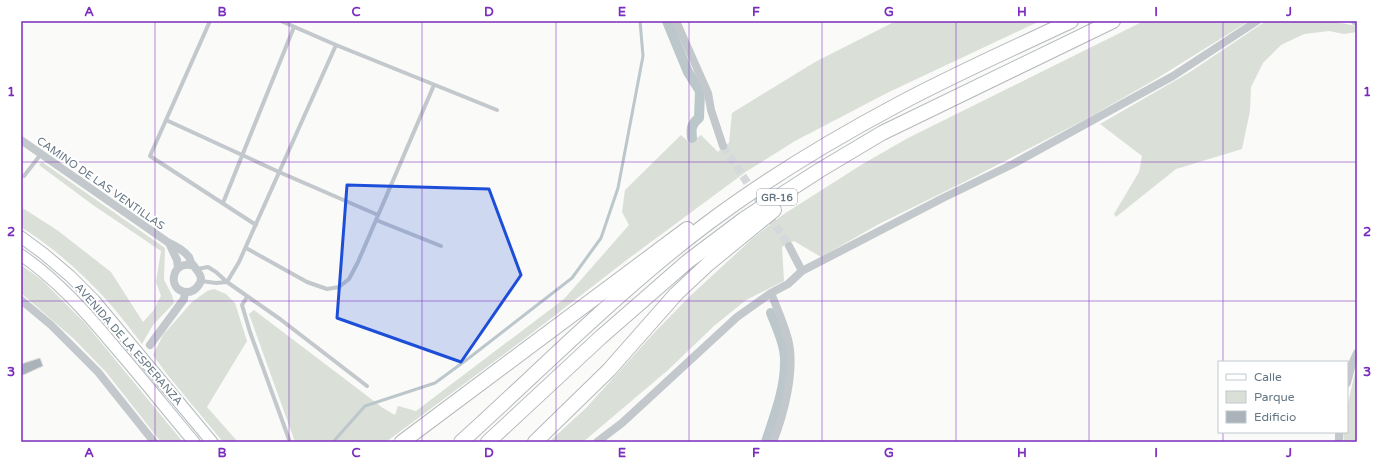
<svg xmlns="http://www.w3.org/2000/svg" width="1378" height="463" viewBox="0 0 1378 463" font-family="'Varela Round',sans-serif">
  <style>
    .green { fill: #dadfd7 }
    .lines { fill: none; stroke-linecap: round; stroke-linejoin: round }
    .stream { stroke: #bbc7cb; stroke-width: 3 }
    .canal { stroke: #bbc7cb; stroke-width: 10 }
    .building { fill: #aab3b9; stroke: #dcdcda }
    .minor-tunnel { stroke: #d5d9db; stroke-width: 8; stroke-dasharray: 8 4; stroke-linecap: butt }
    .secondary-casing { stroke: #b3babf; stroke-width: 13 }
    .motorway-casing { stroke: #b4b9bd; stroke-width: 16 }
    .service { stroke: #c3c8cc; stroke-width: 4 }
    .minor { stroke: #c3c8cc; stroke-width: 8 }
    .secondary { stroke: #fff; stroke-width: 11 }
    .motorway { stroke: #fff; stroke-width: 14 }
    .marked { fill: #1d4ed8; fill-opacity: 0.2; stroke: #1d4ed8; stroke-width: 3; stroke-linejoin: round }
    .grid { fill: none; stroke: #7b2cbf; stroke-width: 1; stroke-opacity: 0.55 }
    .labels { text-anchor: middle; stroke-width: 4; stroke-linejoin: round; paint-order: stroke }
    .shield { fill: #fff; stroke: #939fa8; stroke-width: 1 }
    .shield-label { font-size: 10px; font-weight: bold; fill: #657683 }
    .street-label { font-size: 11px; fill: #657683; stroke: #fff }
    .neatline { fill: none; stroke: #7b2cbf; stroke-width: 1.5 }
    .grid-label { font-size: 13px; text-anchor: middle; font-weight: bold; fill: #7b2cbf }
  </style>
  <rect width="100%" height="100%" fill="#fafaf8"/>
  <path class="green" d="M 896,21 L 1040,21 L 887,93 L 795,141 L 747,171 L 628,259 L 523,340 L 386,442 L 295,442 L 249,314 L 254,310 L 383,408 L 395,415 L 398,406 L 416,411 L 564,299 L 629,225 L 622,212 L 625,190 L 681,135 L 690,143 L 701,135 L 718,152 L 723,146 L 729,143 L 732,113 L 815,62 Z
    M 1144,21 L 1249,21 L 1156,79 L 1088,118 L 970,179 L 879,224 L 821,257 L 794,241 L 782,247 L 784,281 L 746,300 L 714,326 L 668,370 L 583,442 L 549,442 L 586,408 L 653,334 L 689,297 L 753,238 L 784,214 L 861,165 L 908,138 Z
    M 1266,21 L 1330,21 L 1357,26 L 1357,32 L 1344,34 L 1329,31 L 1304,34 L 1281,45 L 1263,63 L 1251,87 L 1250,111 L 1242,149 L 1176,169 L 1116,217 L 1114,214 L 1139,172 L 1142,156 L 1100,124 L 1190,72 Z
    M 42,162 L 165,248 L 164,280 L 172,295 L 174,303 L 153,325 L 142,344 C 132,331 122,318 111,305 C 85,275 54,248 21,227 L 21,207 L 57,230 L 111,272 L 143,322 L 153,311 L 161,296 L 156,282 L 161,251 L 93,205 L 39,165 Z
    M 21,265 L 42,280 L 85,323 L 183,442 L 161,442 L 106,372 L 74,339 L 21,293 Z
    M 214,289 L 226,294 L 235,303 L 247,341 L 207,407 L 238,442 L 223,442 L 166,373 L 153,355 L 163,335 L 192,302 L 207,291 Z
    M 1357,363 L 1357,442 L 1344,442 L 1343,432 L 1347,432 L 1347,408 Z"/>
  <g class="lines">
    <path class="stream" d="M 333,442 L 365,406 L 435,383 L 469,358 L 572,278 L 601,238 L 618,188 L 643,56 L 640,21"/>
    <path class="canal" d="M 667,21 L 688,72 L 700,91 L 699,118 C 691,124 691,129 692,138
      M 766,442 C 774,417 785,390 785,363 C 786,347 777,328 771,313"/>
  </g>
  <path class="building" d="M 40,358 L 43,366 L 21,376 L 21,364 Z"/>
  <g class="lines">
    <path class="minor-tunnel" d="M 723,146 L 789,246"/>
    <g class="secondary-casing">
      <path id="secondary" d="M 21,237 L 44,254 L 70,276 L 94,300 L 212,442
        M 21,255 C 57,280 86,312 114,346 C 141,377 167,410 194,442"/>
    </g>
    <g class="motorway-casing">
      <path id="motorway" d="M 402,442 L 687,229
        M 461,442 C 543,368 620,289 708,223 C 768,178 833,139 899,104 C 955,74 1014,48 1071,21
        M 488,442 L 601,337 L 687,262 L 744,219 L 820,170 L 882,133 L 1113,21
        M 535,442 L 609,370 L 676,294 L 708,264 L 774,210"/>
    </g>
    <path class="service" d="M 210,21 L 150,156 L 256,225
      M 281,21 L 336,45
      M 166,120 L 279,172 L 378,215
      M 24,176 L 41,154
      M 223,203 L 294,27
      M 376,220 L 441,246
      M 246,248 L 307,282 L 327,289 L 339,287 L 349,279 L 358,262 L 434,85
      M 197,269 L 208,267 L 216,272 L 227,282 L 280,319 L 367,386
      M 201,281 L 216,283 L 227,282
      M 227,282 L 239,262 L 336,45 L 497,110
      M 247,297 L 242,305 L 250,332 L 290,442"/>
    <path class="minor" d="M 676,21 L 708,93 L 711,110 L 723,146
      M 1355,21 L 1357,21
      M 21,140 L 169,243 C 176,246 184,251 189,257 C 190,260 191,263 193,265 C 198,272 205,278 198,286 C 195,290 191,292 187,292 C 166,292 171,258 194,266
      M 169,243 L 177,260 L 178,268
      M 789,246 L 802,271
      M 21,300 L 51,325 L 98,372 L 154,442
      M 150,345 L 184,299 L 185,292
      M 1347,383 L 1352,364 L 1357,353
      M 597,442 L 622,423 L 737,317 L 771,293
      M 773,442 C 784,414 796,369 788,339 C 784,324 777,308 771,293 L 788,284 L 802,271 L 943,198 L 1013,164 L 1173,76 L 1257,21
      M 1339,442 L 1339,432"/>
    <use href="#secondary" class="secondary"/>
    <use href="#motorway" class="motorway"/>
  </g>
  <path class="marked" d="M 347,185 L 489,189 L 521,275 L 461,362 L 337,318 Z"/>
  <path class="grid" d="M 155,21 L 155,442M 289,21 L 289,442M 422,21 L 422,442M 556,21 L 556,442M 689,21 L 689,442M 822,21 L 822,442M 956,21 L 956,442M 1089,21 L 1089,442M 1223,21 L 1223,362M 21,162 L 1357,162M 21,301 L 1357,301M 1223,432 L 1223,442"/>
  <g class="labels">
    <rect class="shield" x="757" y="189" width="40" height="16" rx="3"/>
    <g class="shield-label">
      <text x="777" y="201">GR-16</text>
    </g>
    <g class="street-label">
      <text transform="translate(101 183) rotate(35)" y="4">CAMINO DE LAS VENTILLAS</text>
      <text transform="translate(129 344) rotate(49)" y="4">AVENIDA DE LA ESPERANZA</text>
    </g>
  </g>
  <rect width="1378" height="463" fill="none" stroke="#ffffff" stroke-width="44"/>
  <rect x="1218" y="361" width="130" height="72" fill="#ffffff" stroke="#c1c8cd"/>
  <rect x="1226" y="374" width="20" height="6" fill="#ffffff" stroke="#c1c8cd"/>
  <text x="1254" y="381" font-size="12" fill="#657683">Calle</text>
  <rect x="1226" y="391" width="20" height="12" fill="#dadfd7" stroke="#c1c8cd"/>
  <text x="1254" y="401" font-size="12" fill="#657683">Parque</text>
  <rect x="1226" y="411" width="20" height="12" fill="#aab3b9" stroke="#c1c8cd"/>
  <text x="1254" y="421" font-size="12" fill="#657683">Edificio</text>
  <rect x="22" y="22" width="1334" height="419" class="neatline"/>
  <g class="grid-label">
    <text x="89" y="16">A</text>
    <text x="222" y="16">B</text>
    <text x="356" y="16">C</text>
    <text x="489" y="16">D</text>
    <text x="622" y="16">E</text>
    <text x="756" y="16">F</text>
    <text x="889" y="16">G</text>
    <text x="1022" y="16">H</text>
    <text x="1156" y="16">I</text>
    <text x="1289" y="16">J</text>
    <text x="11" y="96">1</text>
    <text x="1367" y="96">1</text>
    <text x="11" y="236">2</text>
    <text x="1367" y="236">2</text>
    <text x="11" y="376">3</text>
    <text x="1367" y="376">3</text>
    <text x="89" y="457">A</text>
    <text x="222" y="457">B</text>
    <text x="356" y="457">C</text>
    <text x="489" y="457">D</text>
    <text x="622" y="457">E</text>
    <text x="756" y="457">F</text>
    <text x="889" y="457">G</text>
    <text x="1022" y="457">H</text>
    <text x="1156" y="457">I</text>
    <text x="1289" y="457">J</text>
  </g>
</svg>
